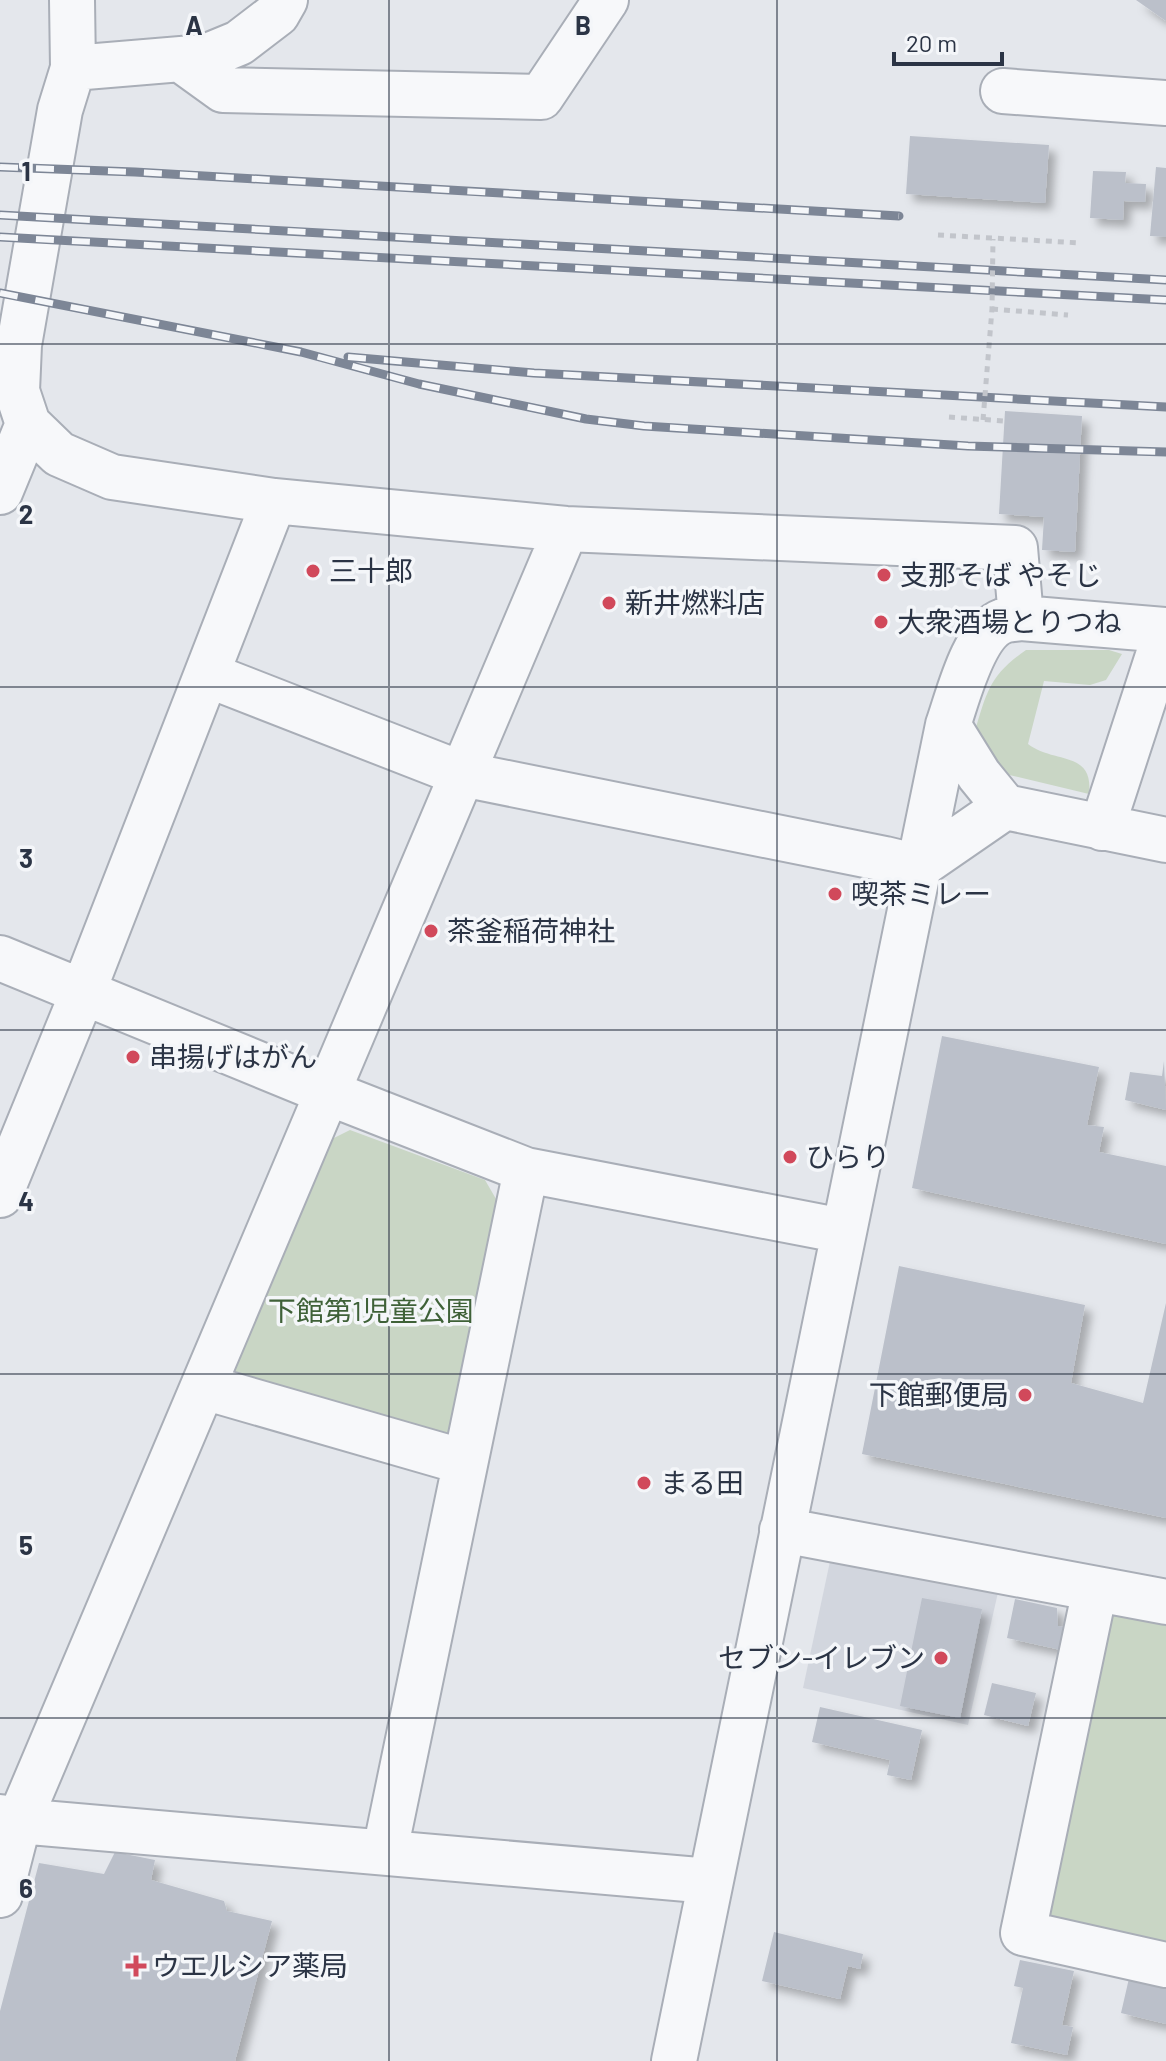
<svg xmlns="http://www.w3.org/2000/svg" width="1166" height="2061" viewBox="0 0 1166 2061" font-family="Barlow,'Noto Sans JP',sans-serif">
  <style>
    .built { fill: #d2d6de }
    .green { fill: #c9d6c5 }
    .building { fill: #bbc0ca; filter: url(#shadow) }
    .lines { fill: none; stroke-linecap: round; stroke-linejoin: round }
    .minor-casing { stroke: #a9aeb7; stroke-width: 48 }
    .path { stroke: #c2c5cb; stroke-width: 5; stroke-dasharray: 6 6; stroke-linecap: butt }
    .minor { stroke: #f7f8fa; stroke-width: 44 }
    .rail-casing { stroke: #7d8696; stroke-width: 9 }
    .rail { stroke: #f4f6f9; stroke-width: 6; stroke-dasharray: 18; stroke-linecap: butt }
    .path-bridge { stroke: #c2c5cb; stroke-width: 5; stroke-dasharray: 6 6; stroke-linecap: butt }
    .grid { fill: none; stroke: #2b3445; stroke-width: 2; stroke-opacity: 0.55 }
    .poi-dot { fill: #d1495b; stroke: #f4f6f9; stroke-width: 3 }
    .labels { text-anchor: middle; stroke-width: 7; stroke-linejoin: round; paint-order: stroke }
    .poi-label { font-size: 28px; fill: #2b3445; stroke: #f4f6f9; text-anchor: start }
    .park-label { font-size: 28px; fill: #3f6138; stroke: #f4f6f9 }
    .grid-label { font-size: 26px; text-anchor: middle; font-weight: bold; fill: #2b3445; stroke: #f4f6f9; stroke-width: 7; stroke-linejoin: round; paint-order: stroke }
  </style>
  <defs>
    <filter id="shadow"><feDropShadow dx="7" dy="7" stdDeviation="4" flood-color="#0004"/></filter>
  </defs>
  <rect width="100%" height="100%" fill="#e4e7ec"/>
  <path class="built" d="M 832,1552 L 999,1588 L 968,1725 L 803,1688 Z"/>
  <path class="green" d="M 1026,650 L 1109,650 L 1122,654 L 1106,680 L 1090,685 L 1044,681 L 1028,744 C 1054,764 1094,750 1089,794 L 1005,774 L 975,731 C 987,691 990,675 1026,650 Z
    M 350,1130 L 485,1180 L 503,1211 L 456,1428 L 433,1443 L 230,1374 L 326,1142 Z
    M 1126,1613 L 1166,1622 L 1166,1955 L 1042,1927 L 1111,1615 Z"/>
  <path class="building" d="M 1136,0 L 1166,0 L 1166,21 Z
    M 910,136 L 1049,145 L 1045,203 L 906,194 Z
    M 1156,167 L 1166,168 L 1166,237 L 1150,236 Z
    M 1093,171 L 1126,172 L 1125,183 L 1146,184 L 1145,202 L 1124,201 L 1123,220 L 1090,218 Z
    M 1005,411 L 1082,416 L 1075,552 L 1042,550 L 1044,517 L 999,514 Z
    M 942,1036 L 1099,1067 L 1087,1125 L 1104,1127 L 1099,1152 L 1166,1166 L 1166,1244 L 912,1188 Z
    M 1164,1061 L 1166,1110 L 1125,1100 L 1130,1072 L 1162,1076 Z
    M 899,1266 L 1085,1305 L 1071,1383 L 1143,1403 L 1166,1303 L 1166,1518 L 862,1454 Z
    M 922,1598 L 982,1609 L 960,1718 L 900,1706 Z
    M 1015,1599 L 1057,1608 L 1058,1626 L 1067,1627 L 1061,1650 L 1007,1638 Z
    M 992,1683 L 1036,1693 L 1028,1726 L 984,1715 Z
    M 820,1707 L 922,1730 L 911,1780 L 887,1775 L 890,1760 L 812,1742 Z
    M 115,1852 L 155,1860 L 151,1880 L 224,1901 L 227,1911 L 272,1921 L 235,2061 L 0,2061 L 0,2011 L 39,1863 L 104,1874 Z
    M 774,1932 L 863,1954 L 860,1969 L 848,1966 L 840,1999 L 762,1981 Z
    M 1020,1960 L 1074,1971 L 1062,2025 L 1073,2027 L 1067,2055 L 1011,2043 L 1023,1988 L 1014,1986 Z
    M 1130,1974 L 1166,1983 L 1166,2024 L 1121,2013 Z"/>
  <g class="lines">
    <g class="minor-casing">
      <path id="minor" d="M 180,59 L 223,90 L 541,97 L 606,0
        M 73,68 L 205,57 L 239,43 L 277,14 L 285,0
        M 1003,91 L 1166,103
        M 28,424 L 59,454 L 112,477 L 274,501 L 566,529 L 1015,548 L 1021,618
        M 0,492 L 28,424 L 17,391 L 19,345 L 60,110 L 73,68 L 72,0
        M 208,675 L 462,774 L 885,859 L 918,867 L 1005,807 L 1166,840
        M 948,725 L 979,775 L 1005,807
        M 1102,828 L 1166,631
        M 0,958 L 329,1093 L 526,1170 L 843,1231
        M 0,1195 L 83,992 L 274,501
        M 204,1387 L 464,1462
        M 782,1530 L 1166,1602
        M 1095,1589 L 1023,1933 L 1166,1965
        M 0,1817 L 19,1821 L 710,1881
        M 385,1851 L 526,1170
        M 0,1895 L 19,1821 L 566,529
        M 674,2061 L 948,725 C 958,697 973,632 1003,621 C 1008,619 1015,619 1021,618 L 1166,630"/>
    </g>
    <path class="path" d="M 938,235 L 1081,243
      M 992,309 L 1068,315
      M 949,417 L 1004,421"/>
    <use href="#minor" class="minor"/>
    <g class="rail-casing">
      <path id="rail" d="M 0,167 L 135,172 L 899,216
        M 0,215 L 1166,280
        M 0,237 L 1166,300
        M 0,293 L 301,352 L 419,384 L 586,419 L 644,426 L 968,446 L 1166,452
        M 348,357 L 534,373 L 1166,407"/>
    </g>
    <use href="#rail" class="rail"/>
    <path class="path-bridge" d="M 983,420 L 992,309 L 993,239"/>
  </g>
  <path class="grid" d="M 389,0 L 389,2061M 777,0 L 777,2061M 0,344 L 1166,344M 0,687 L 1166,687M 0,1030 L 1166,1030M 0,1374 L 1166,1374M 0,1718 L 1166,1718"/>
  <g class="poi-dot">
    <circle cx="313" cy="571" r="8"/>
    <circle cx="884" cy="575" r="8"/>
    <circle cx="609" cy="603" r="8"/>
    <circle cx="881" cy="622" r="8"/>
    <circle cx="835" cy="894" r="8"/>
    <circle cx="431" cy="931" r="8"/>
    <circle cx="133" cy="1057" r="8"/>
    <circle cx="790" cy="1157" r="8"/>
    <circle cx="1025" cy="1395" r="8"/>
    <circle cx="644" cy="1483" r="8"/>
    <circle cx="941" cy="1658" r="8"/>
    <path d="M132 1954h8v8h8v8h-8v8h-8v-8h-8v-8h8z"/>
  </g>
  <g class="labels">
    <g class="poi-label">
      <text x="329" y="581">三十郎</text>
      <text x="900" y="585">支那そば やそじ</text>
      <text x="625" y="613">新井燃料店</text>
      <text x="897" y="632">大衆酒場とりつね</text>
      <text x="851" y="904">喫茶ミレー</text>
      <text x="447" y="941">茶釜稲荷神社</text>
      <text x="149" y="1067">串揚げはがん</text>
      <text x="806" y="1167">ひらり</text>
      <text x="1009" y="1405" text-anchor="end">下館郵便局</text>
      <text x="660" y="1493">まる田</text>
      <text x="925" y="1668" text-anchor="end">セブン-イレブン</text>
      <text x="152" y="1976">ウエルシア薬局</text>
    </g>
    <g class="park-label">
      <text x="371" y="1321">下館第1児童公園</text>
    </g>
  </g>
  <g class="grid-label">
    <text x="194" y="35">A</text>
    <text x="583" y="35">B</text>
    <text x="26" y="181">1</text>
    <text x="26" y="524">2</text>
    <text x="26" y="868">3</text>
    <text x="26" y="1211">4</text>
    <text x="26" y="1555">5</text>
    <text x="26" y="1898">6</text>
  </g>
  <path d="M894 52v12h108v-12" fill="none" stroke="#2b3445" stroke-width="4"/>
  <text x="906" y="52" font-size="24" fill="#2b3445" stroke="#f4f6f9" stroke-width="6" paint-order="stroke">20 m</text>
</svg>
